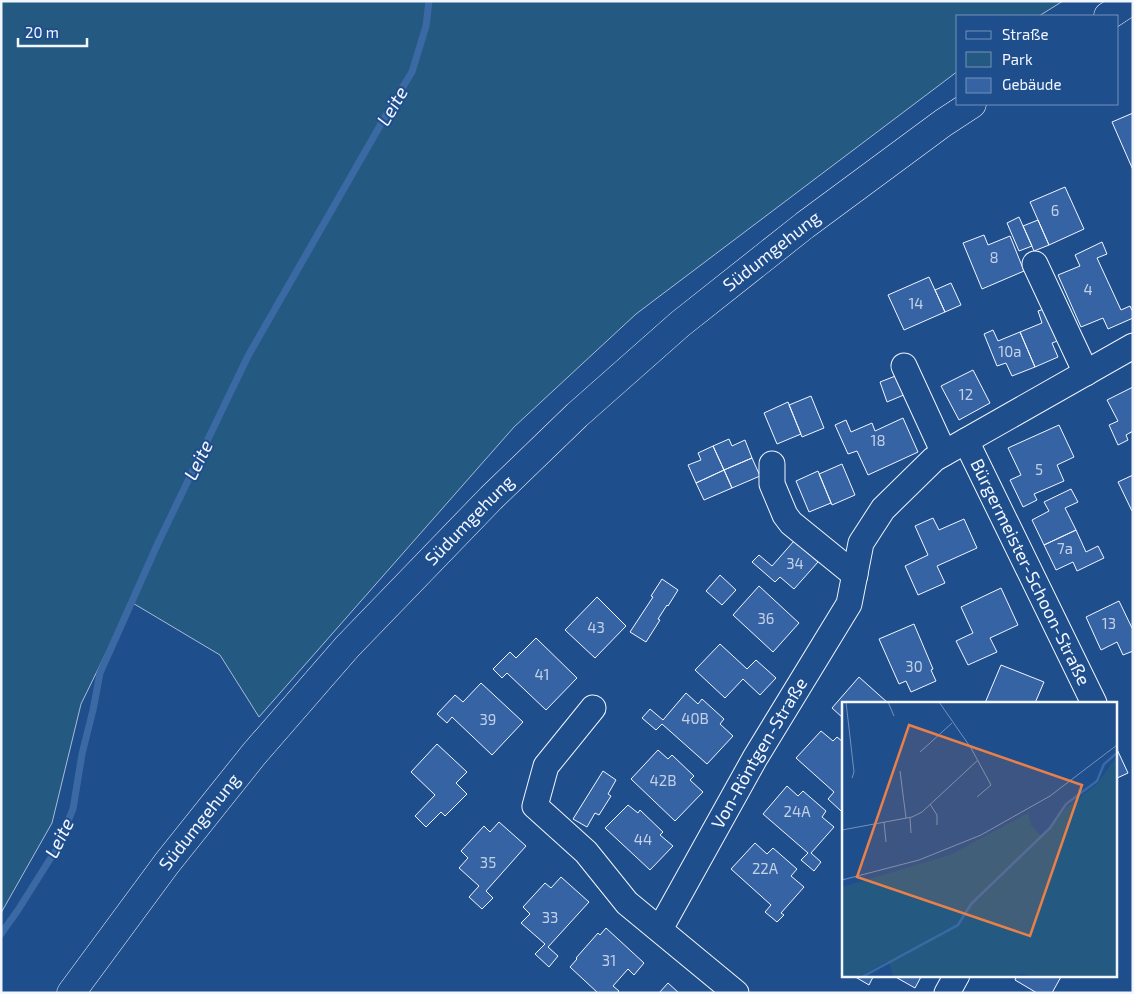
<svg xmlns="http://www.w3.org/2000/svg" width="1134" height="994" viewBox="0 0 1134 994" font-family="'Exo 2',sans-serif">
  <style>
    .green { fill: #245a82; stroke: #a8bbd7 }
    .lines { fill: none; stroke-linecap: round; stroke-linejoin: round }
    .stream { stroke: #3b69a3; stroke-width: 7 }
    .building { fill: #3563a3; stroke: #f2f6ff }
    .minor-casing { stroke: #f2f6ff; stroke-width: 27 }
    .major-casing { stroke: #f2f6ff; stroke-width: 29 }
    .minor { stroke: #1f4e8c; stroke-width: 25 }
    .major { stroke: #1f4e8c; stroke-width: 28 }
    .labels { text-anchor: middle; stroke-width: 4; stroke-linejoin: round; paint-order: stroke }
    .number-label { font-size: 15px; fill: #c3d1e8 }
    .street-label { font-size: 18px; fill: #f2f6ff; stroke: #1f4e8c }
    .water-label { font-size: 19px; font-style: italic; fill: #f2f6ff; stroke: #1f4e8c }
    .inset-river { fill: none; stroke: #3b69a3; stroke-width: 2.5 }
    .inset-road { fill: none; stroke: #7391ba; stroke-width: 1 }
    .view { fill: #ea8049; fill-opacity: 0.15; stroke: #ea8049; stroke-width: 2.5 }
    .inset-edge { fill: none; stroke: #f2f6ff; stroke-width: 2.5 }
  </style>
  <rect width="100%" height="100%" fill="#1f4e8c"/>
  <path class="green" d="M 1,1 L 1063,1 L 1039,16 L 958,16 L 958,71 L 636,314 L 514,427 L 259,717 L 220,655 L 131,602 L 81,704 L 52,823 L 1,913 Z"/>
  <g class="lines">
    <path class="stream" d="M 1,934 L 18,910 L 57,848 L 73,809 L 82,754 L 93,710 L 100,673 L 158,543 L 248,356 L 393,103 L 412,72 L 426,26 L 429,1"/>
  </g>
  <path class="building" d="M 1133,113 L 1133,170 L 1112,122 Z
    M 1065,187 L 1084,229 L 1049,245 L 1030,202 Z
    M 1019,217 L 1032,246 L 1019,251 L 1007,223 Z
    M 1038,220 L 1049,245 L 1034,251 L 1023,226 Z
    M 984,235 L 988,245 L 1010,236 L 1024,271 L 982,289 L 963,243 Z
    M 1102,242 L 1107,254 L 1097,258 L 1121,310 L 1130,306 L 1133,312 L 1133,318 L 1108,329 L 1103,318 L 1081,327 L 1058,275 L 1080,266 L 1075,255 Z
    M 929,277 L 945,312 L 904,330 L 888,295 Z
    M 951,283 L 961,305 L 945,312 L 935,290 Z
    M 1047,308 L 1060,340 L 1052,343 L 1058,357 L 1035,367 L 1020,332 L 1042,323 L 1038,311 Z
    M 993,330 L 998,341 L 1020,332 L 1035,367 L 1012,376 L 1006,363 L 997,366 L 984,334 Z
    M 973,370 L 990,403 L 959,420 L 941,386 Z
    M 898,375 L 906,394 L 887,402 L 880,382 Z
    M 1133,387 L 1133,431 L 1126,435 L 1128,440 L 1118,445 L 1109,425 L 1118,421 L 1107,400 Z
    M 811,396 L 824,428 L 802,437 L 789,405 Z
    M 788,402 L 801,434 L 777,444 L 764,413 Z
    M 903,418 L 918,452 L 868,475 L 857,451 L 848,454 L 835,425 L 846,420 L 851,432 L 872,423 L 875,431 Z
    M 1059,425 L 1074,457 L 1057,465 L 1064,481 L 1034,494 L 1037,500 L 1023,507 L 1010,480 L 1021,475 L 1008,448 Z
    M 729,439 L 732,446 L 745,440 L 752,458 L 724,470 L 713,446 Z
    M 713,446 L 724,470 L 696,483 L 688,465 L 701,460 L 698,453 Z
    M 752,458 L 760,476 L 732,488 L 724,470 Z
    M 842,464 L 855,495 L 832,505 L 819,474 Z
    M 724,470 L 732,488 L 704,500 L 696,483 Z
    M 818,471 L 831,503 L 809,512 L 796,481 Z
    M 1133,475 L 1133,510 L 1132,511 L 1118,482 Z
    M 1071,489 L 1078,502 L 1065,508 L 1076,530 L 1044,545 L 1032,520 L 1049,511 L 1044,502 Z
    M 933,518 L 939,530 L 964,519 L 977,548 L 937,566 L 945,583 L 918,595 L 905,566 L 928,555 L 915,526 Z
    M 1076,530 L 1086,552 L 1098,546 L 1104,558 L 1077,571 L 1073,562 L 1056,570 L 1044,545 Z
    M 794,541 L 818,562 L 794,589 L 780,577 L 775,582 L 752,562 L 759,555 L 772,566 Z
    M 720,575 L 736,590 L 722,605 L 706,591 Z
    M 662,579 L 678,590 L 668,606 L 667,605 L 658,619 L 660,620 L 646,642 L 630,632 L 653,597 L 651,596 Z
    M 759,586 L 799,623 L 773,652 L 733,615 Z
    M 1001,588 L 1018,625 L 990,638 L 997,652 L 968,665 L 956,641 L 973,633 L 961,607 Z
    M 597,597 L 626,626 L 595,658 L 565,630 Z
    M 1119,601 L 1133,630 L 1133,651 L 1123,655 L 1117,642 L 1101,650 L 1086,617 Z
    M 914,624 L 933,669 L 931,670 L 936,681 L 911,692 L 906,681 L 899,684 L 879,639 Z
    M 536,638 L 577,678 L 546,710 L 507,673 L 502,678 L 493,669 L 510,652 L 516,658 Z
    M 720,644 L 747,669 L 756,660 L 776,678 L 760,695 L 743,679 L 725,698 L 695,670 Z
    M 1001,665 L 1044,682 L 1035,703 L 985,703 Z
    M 859,677 L 888,703 L 843,703 L 843,718 L 832,708 Z
    M 481,683 L 523,722 L 492,755 L 452,717 L 447,723 L 437,714 L 455,695 L 463,702 Z
    M 686,693 L 698,704 L 702,699 L 724,719 L 720,724 L 733,736 L 707,764 L 662,724 L 656,730 L 642,718 L 650,709 L 663,720 Z
    M 821,731 L 833,741 L 837,737 L 843,742 L 843,809 L 841,811 L 828,799 L 834,792 L 796,758 Z
    M 437,744 L 467,772 L 456,783 L 467,794 L 445,816 L 441,812 L 426,827 L 415,816 L 435,795 L 411,772 Z
    M 1115,745 L 1128,773 L 1115,779 Z
    M 658,750 L 668,759 L 672,755 L 694,776 L 690,780 L 703,792 L 675,821 L 631,779 Z
    M 603,771 L 616,780 L 608,794 L 611,796 L 599,815 L 595,813 L 587,827 L 573,819 Z
    M 787,786 L 798,796 L 803,791 L 826,811 L 822,817 L 834,827 L 811,853 L 821,862 L 814,871 L 801,860 L 808,853 L 763,814 Z
    M 628,805 L 638,813 L 640,810 L 663,832 L 660,835 L 673,846 L 650,870 L 605,828 Z
    M 499,822 L 526,846 L 486,891 L 493,898 L 482,909 L 469,897 L 479,886 L 459,868 L 468,858 L 461,851 L 484,826 L 490,832 Z
    M 755,843 L 767,854 L 773,848 L 797,869 L 791,876 L 804,887 L 781,913 L 784,915 L 777,922 L 765,912 L 771,905 L 731,869 Z
    M 561,877 L 589,902 L 548,947 L 558,956 L 549,967 L 535,954 L 545,944 L 521,923 L 530,914 L 523,907 L 545,883 L 551,888 Z
    M 606,928 L 644,963 L 634,975 L 628,969 L 613,986 L 619,991 L 617,993 L 598,993 L 570,967 L 577,959 L 576,958 L 598,933 L 600,935 Z
    M 852,975 L 874,975 L 869,985 Z
    M 892,975 L 922,975 L 915,988 Z
    M 1017,975 L 1062,975 L 1052,993 L 1037,993 L 1015,980 Z
    M 668,983 L 679,993 L 659,993 Z"/>
  <g class="lines">
    <g class="minor-casing">
      <g id="minor">
        <path d="M 1035,264 L 1086,373"/>
        <path d="M 904,366 L 944,453"/>
        <path id="s1" d="M 966,441 L 1094,703"/>
        <path d="M 772,464 L 772,484 L 785,515 L 791,523 L 855,575"/>
        <path d="M 593,708 L 546,766 L 535,806 L 586,852 L 627,903 L 736,993"/>
        <path id="s2" d="M 660,929 L 755,758 L 849,604 L 861,543 L 883,509 L 934,459 L 1133,346"/>
        <path d="M 947,993 L 957,975"/>
      </g>
    </g>
    <g class="major-casing">
      <g id="major">
        <path d="M 1108,16 L 1131,1"/>
        <path id="s3" d="M 71,993 L 167,863 L 254,754 L 347,647 L 491,498 L 577,415 L 680,324 L 805,225 L 943,123 L 972,104"/>
      </g>
    </g>
    <use href="#minor" class="minor"/>
    <use href="#major" class="major"/>
  </g>
  <g class="labels">
    <g class="number-label">
      <text x="1055" y="216">6</text>
      <text x="994" y="263">8</text>
      <text x="1088" y="295">4</text>
      <text x="916" y="309">14</text>
      <text x="1010" y="357">10a</text>
      <text x="966" y="400">12</text>
      <text x="878" y="446">18</text>
      <text x="1039" y="475">5</text>
      <text x="1065" y="554">7a</text>
      <text x="795" y="569">34</text>
      <text x="766" y="624">36</text>
      <text x="1109" y="629">13</text>
      <text x="596" y="633">43</text>
      <text x="914" y="672">30</text>
      <text x="542" y="680">41</text>
      <text x="695" y="724">40B</text>
      <text x="488" y="725">39</text>
      <text x="663" y="786">42B</text>
      <text x="797" y="817">24A</text>
      <text x="643" y="845">44</text>
      <text x="488" y="868">35</text>
      <text x="765" y="874">22A</text>
      <text x="550" y="923">33</text>
      <text x="609" y="966">31</text>
    </g>
    <g class="street-label">
      <text dy="6" stroke="none"><textPath href="#s3" startOffset="1024">Südumgehung</textPath></text>
      <text dy="6" stroke="none"><textPath href="#s3" startOffset="619">Südumgehung</textPath></text>
      <text dy="6" stroke="none"><textPath href="#s1" startOffset="146">Bürgermeister-Schoon-Straße</textPath></text>
      <text dy="6" stroke="none"><textPath href="#s2" startOffset="202">Von-Röntgen-Straße</textPath></text>
      <text dy="6" stroke="none"><textPath href="#s3" startOffset="214">Südumgehung</textPath></text>
    </g>
    <g class="water-label">
      <text transform="translate(392 106) rotate(-60)" y="7">Leite</text>
      <text transform="translate(198 460) rotate(-64)" y="7">Leite</text>
      <text transform="translate(59 838) rotate(-64)" y="7">Leite</text>
    </g>
  </g>
  <g transform="translate(842 702)">
    <rect width="275" height="275" fill="#1f4e8c"/>
    <path d="M 275,54 L 275,275 L 195,275 L 181,272 L 165,275 L 52,275 L 46,259 L 16,275 L 0,275 L 0,185 L 108,153 L 186,111 L 189,123 L 200,135 L 224,106 L 255,82 Z" fill="#245a82"/>
    <path class="inset-river" d="M 20,275 L 116,223 L 129,202 L 208,126 L 224,102 L 255,79 L 262,62 L 275,51"/>
    <path class="inset-road" d="M 4,0 L 12,70 L 10,76M 46,0 L 52,14M 97,0 L 129,46 L 149,83 L 135,95M 78,50 L 110,21M 58,69 L 64,116M 88,102 L 95,113 L 95,123M 68,116 L 69,131M 42,120 L 44,140M 0,128 L 70,115 L 80,110 L 136,58M 0,178 L 77,158 L 139,133 L 208,94 L 275,43"/>
    <path class="view" d="M 67,23 L 240,83 L 188,234 L 15,175 Z"/>
    <rect width="275" height="275" class="inset-edge"/>
  </g>
  <rect width="1134" height="994" fill="none" stroke="#f2f6ff" stroke-width="5"/>
  <rect x="956" y="15" width="162" height="90" fill="#1f4e8c" stroke="#7391ba"/>
  <rect x="966" y="31" width="25" height="8" fill="#1f4e8c" stroke="#7391ba"/>
  <text x="1002" y="40" font-size="15" fill="#f2f6ff">Straße</text>
  <rect x="966" y="52" width="25" height="15" fill="#245a82" stroke="#7391ba"/>
  <text x="1002" y="65" font-size="15" fill="#f2f6ff">Park</text>
  <rect x="966" y="78" width="25" height="15" fill="#3563a3" stroke="#7391ba"/>
  <text x="1002" y="90" font-size="15" fill="#f2f6ff">Gebäude</text>
  <path d="M18 38v8h69v-8" fill="none" stroke="#f2f6ff" stroke-width="2.5"/>
  <text x="25" y="38" font-size="15" fill="#f2f6ff" stroke="#1f4e8c" stroke-width="4" paint-order="stroke">20 m</text>
</svg>
